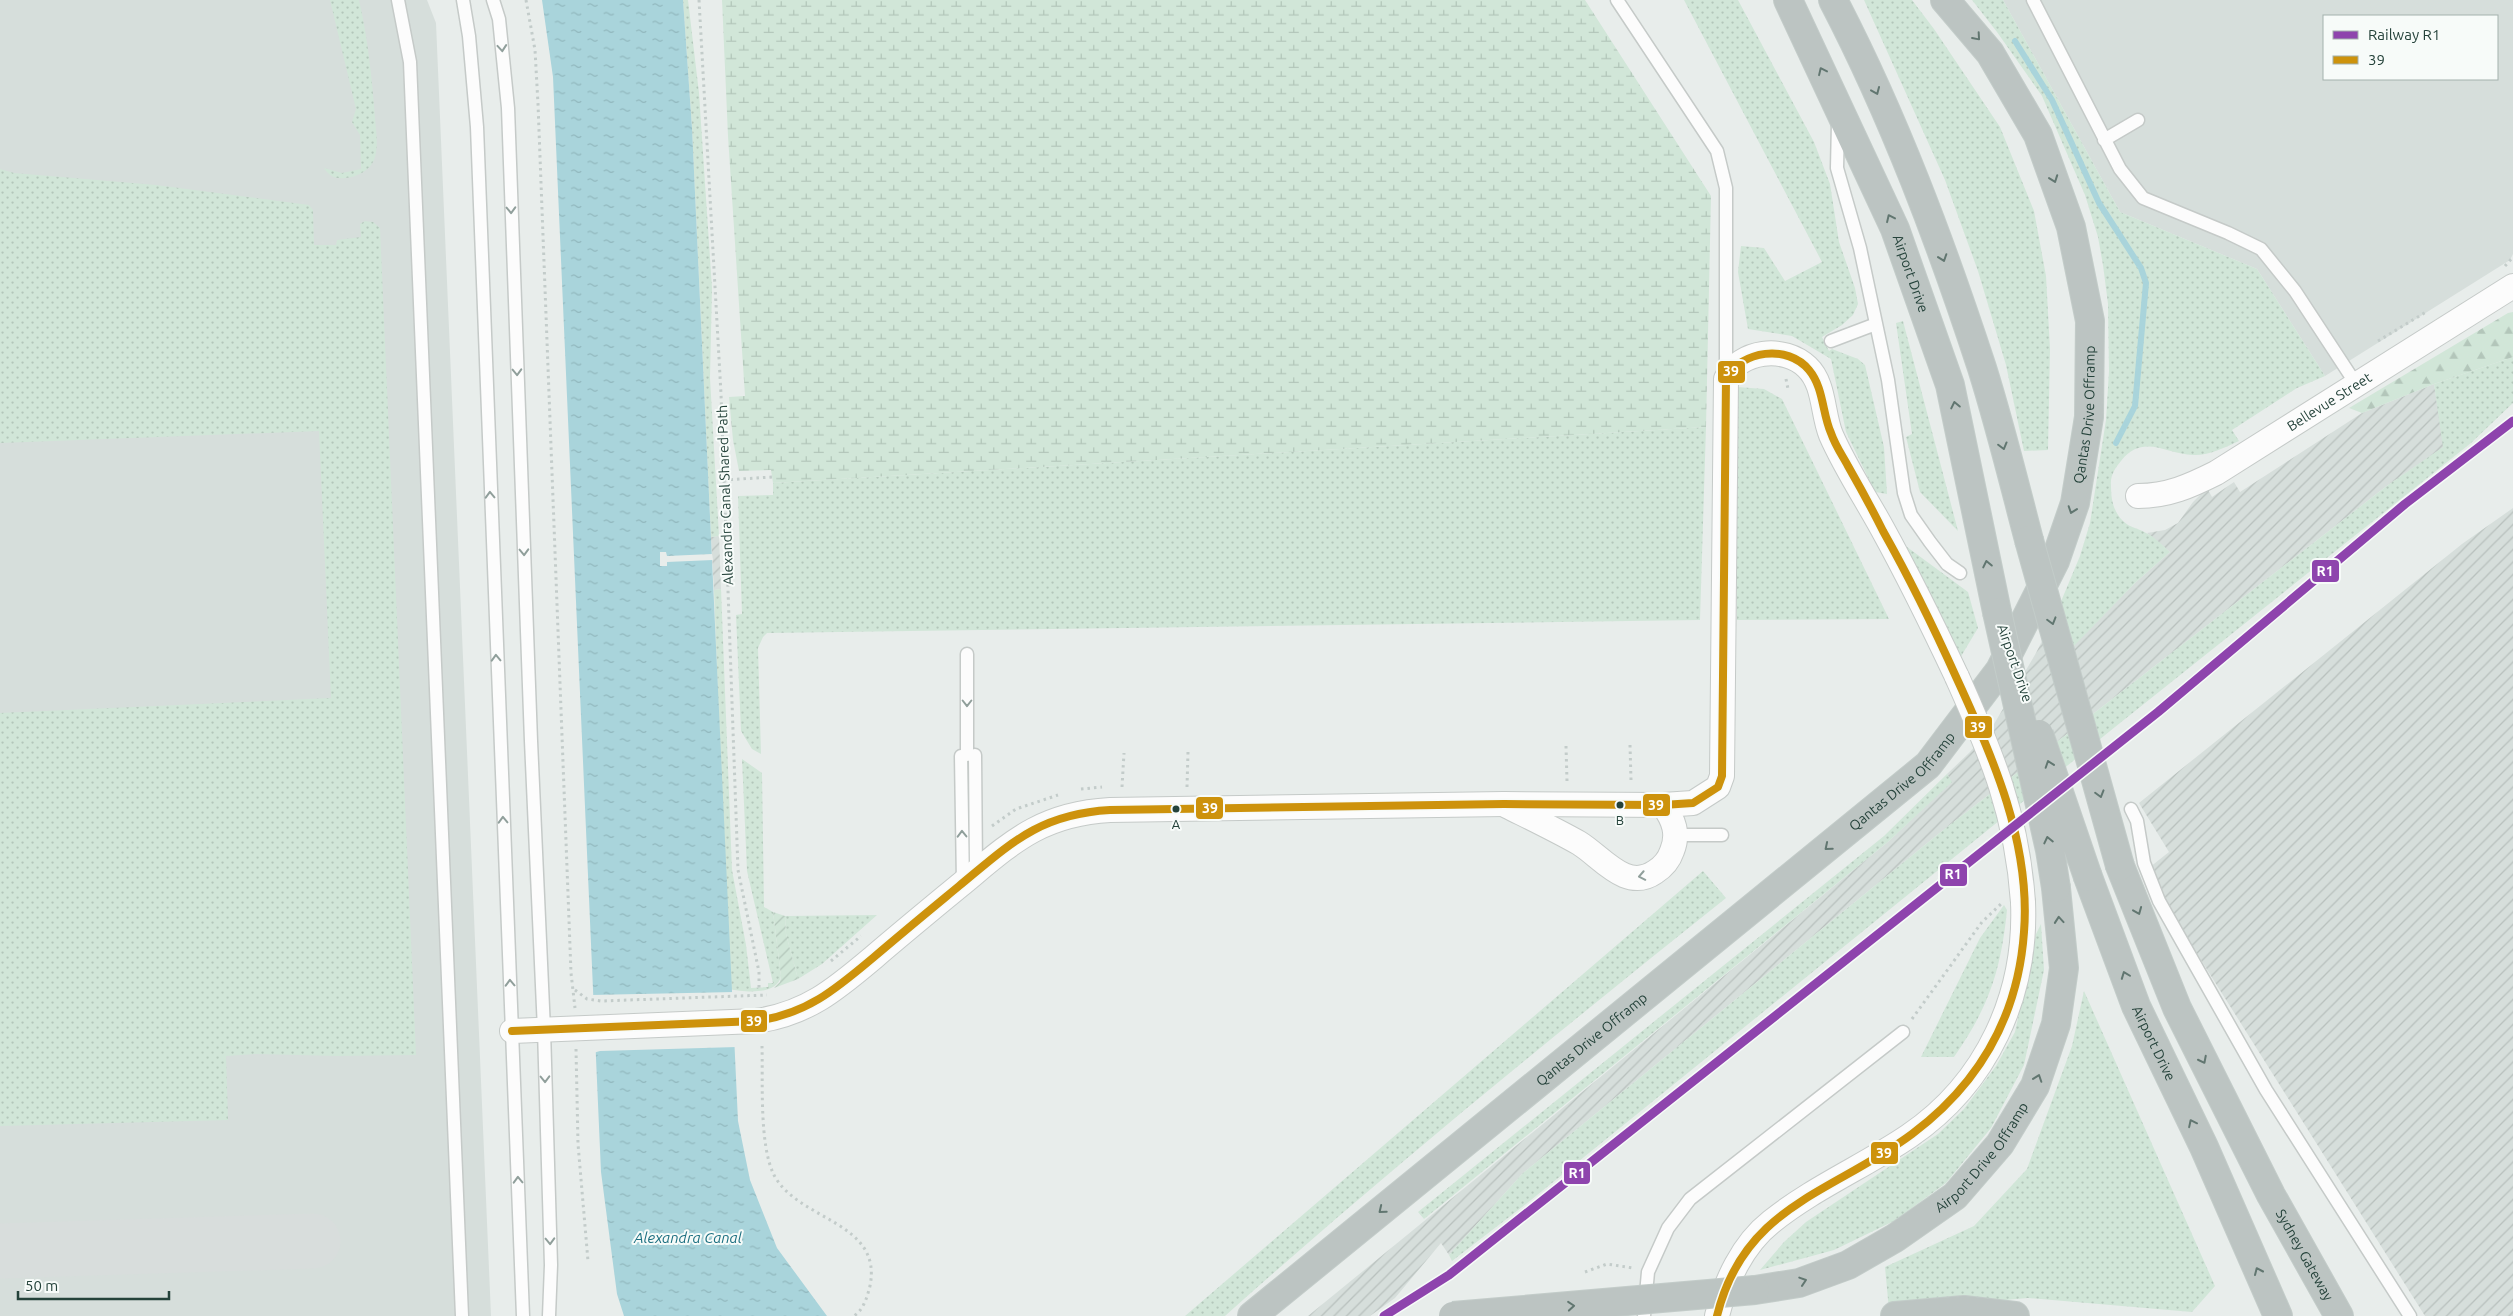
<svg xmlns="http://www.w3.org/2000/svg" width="2513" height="1316" viewBox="0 0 2513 1316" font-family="Ubuntu,sans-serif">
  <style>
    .built { fill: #d6dedb; fill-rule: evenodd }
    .industrial { fill: url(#industrial-furrows) }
    .grass { fill: url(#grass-dots) }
    .forest { fill: url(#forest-firs) }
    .wetland { fill: url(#wetland-marsh) }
    .garden { fill: url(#garden-furrows) }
    .water { fill: url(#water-ripples) }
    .pier { fill: #e8edeb }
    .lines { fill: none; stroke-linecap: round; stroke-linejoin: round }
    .stream { stroke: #a9d4db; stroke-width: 6 }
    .taxiway { stroke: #d8dddc; stroke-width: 55 }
    .lane-casing { stroke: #c5cac8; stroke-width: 15 }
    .street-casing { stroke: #c5cac8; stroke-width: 26 }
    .highway-casing { stroke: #c3ccc9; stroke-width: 30 }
    .path { stroke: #c3ccca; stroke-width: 3; stroke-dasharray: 2.5 4; stroke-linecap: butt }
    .lane { stroke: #fcfcfc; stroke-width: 12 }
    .street { stroke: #fcfcfc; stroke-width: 24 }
    .highway { stroke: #bcc4c2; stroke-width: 28 }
    .street-bridge-casing { stroke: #c5cac8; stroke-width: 26; stroke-linecap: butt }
    .highway-bridge-casing { stroke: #c3ccc9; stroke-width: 30; stroke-linecap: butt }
    .street-bridge { stroke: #fcfcfc; stroke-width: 24 }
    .highway-bridge { stroke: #bcc4c2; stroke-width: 28 }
    .bus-1-casing { stroke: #f7fbf9; stroke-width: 11 }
    .bus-1 { stroke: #cd920c; stroke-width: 8 }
    .rail-1-casing { stroke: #f7fbf9; stroke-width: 12 }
    .rail-1 { stroke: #8e44ad; stroke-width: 9 }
    .oneway { stroke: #617670 }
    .oneway2 { stroke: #909f9b }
    .bus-dot { fill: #24423a; stroke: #f7fbf9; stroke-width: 2 }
    .labels { text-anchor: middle; stroke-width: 4; stroke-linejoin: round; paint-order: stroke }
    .bus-label { font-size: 13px; fill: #24423a; stroke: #f7fbf9 }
    .street-label { font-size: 14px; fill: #24423a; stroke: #f7fbf9 }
    .water-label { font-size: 15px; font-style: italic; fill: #1c6f80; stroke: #f7fbf9 }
    .line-badge { stroke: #f7fbf9; stroke-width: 2 }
    .badge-label { font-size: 14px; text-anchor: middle; font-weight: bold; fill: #fff }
  </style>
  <defs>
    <pattern id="industrial-furrows" width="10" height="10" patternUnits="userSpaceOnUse" patternTransform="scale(1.25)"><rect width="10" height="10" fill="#d6dedb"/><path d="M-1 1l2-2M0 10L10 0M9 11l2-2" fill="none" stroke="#b8c0bd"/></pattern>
    <pattern id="grass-dots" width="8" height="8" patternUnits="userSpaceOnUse" patternTransform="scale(1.25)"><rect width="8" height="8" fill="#d1e6d8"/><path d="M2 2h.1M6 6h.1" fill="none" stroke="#b3c6ba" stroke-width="1.8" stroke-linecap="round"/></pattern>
    <pattern id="forest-firs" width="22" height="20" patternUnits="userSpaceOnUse" patternTransform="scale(1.25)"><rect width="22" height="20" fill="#d1e6d8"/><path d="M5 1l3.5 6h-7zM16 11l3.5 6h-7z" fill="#b3c6ba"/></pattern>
    <pattern id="wetland-marsh" width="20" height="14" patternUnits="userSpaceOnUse" patternTransform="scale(1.25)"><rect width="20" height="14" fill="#d1e6d8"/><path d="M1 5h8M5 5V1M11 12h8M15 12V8" fill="none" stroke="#b3c6ba"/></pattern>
    <pattern id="garden-furrows" width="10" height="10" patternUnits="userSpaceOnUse" patternTransform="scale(1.25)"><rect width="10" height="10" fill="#d1e6d8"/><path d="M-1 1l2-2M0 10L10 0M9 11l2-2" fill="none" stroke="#b3c6ba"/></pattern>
    <pattern id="water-ripples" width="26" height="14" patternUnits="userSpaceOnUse" patternTransform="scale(1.25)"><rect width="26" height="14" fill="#a9d4db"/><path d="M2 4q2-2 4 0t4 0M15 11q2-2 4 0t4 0" fill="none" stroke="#91b7bd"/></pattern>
  </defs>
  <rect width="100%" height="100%" fill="#e8edeb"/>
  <path class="built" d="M 0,0 L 427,0 L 436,23 L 491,1316 L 0,1316 Z
    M 2003,0 L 2513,0 L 2513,254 L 2510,260 L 2325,376 L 2257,269 L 2120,212 ZM 2324,16 L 2497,16 L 2497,79 L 2324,79 Z"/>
  <path class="industrial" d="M 2434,384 L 2444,447 L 2388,485 L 1942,831 L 1523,1173 L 1449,1255 L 1441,1243 L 1395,1298 L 1370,1316 L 1308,1316 L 1889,841 L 1951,782 L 1947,774 L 1970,752 L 1994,724 L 2036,653 L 2057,611 L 2067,652 L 2136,582 L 2170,552 L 2147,533 L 2165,530 L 2178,523 L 2193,502 L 2207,488 L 2212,497 L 2234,482 L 2240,492 L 2362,413 Z
    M 2513,508 L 2513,1316 L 2425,1316 L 2145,871 L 2169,852 L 2139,803 L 2462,544 Z
    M 719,536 L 721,589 L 714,590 L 711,537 Z"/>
  <path class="grass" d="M 330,0 L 359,0 C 368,39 372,78 375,118 C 376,131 379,147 374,160 C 370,170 357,177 346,178 C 335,179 330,177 324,168 L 342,173 L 361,169 L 360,135 L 352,122 L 356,109 Z
    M 683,0 L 688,0 L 699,93 L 712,288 L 710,378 L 719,536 L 711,537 L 692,128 Z
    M 1684,0 L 1738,0 L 1814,142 L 1830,184 L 1839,242 L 1855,288 L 1858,304 L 1853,315 L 1842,325 L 1822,337 L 1829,351 L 1832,349 L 1858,359 L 1865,365 L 1884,447 L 1887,494 L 1875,492 L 1846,432 L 1831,359 L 1792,336 L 1748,329 L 1738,272 L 1741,246 L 1764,248 L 1785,281 L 1822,262 Z
    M 1864,0 L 1912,0 L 1934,29 L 2000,127 L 2034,211 L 2046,276 L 2050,349 L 2048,450 L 2024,451 L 2006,365 L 1978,271 L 1945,180 Z
    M 1972,0 L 2003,0 L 2120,212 L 2257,269 L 2325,376 L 2297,388 L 2232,430 L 2239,441 C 2226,447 2210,455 2195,455 C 2168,456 2144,432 2121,461 C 2115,468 2110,476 2111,485 C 2111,499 2113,511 2123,521 C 2130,528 2138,528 2146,533 C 2155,537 2163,546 2170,552 L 2136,582 L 2067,653 L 2057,611 L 2080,556 L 2090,523 L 2106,420 L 2109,371 L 2108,304 L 2103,265 L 2098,237 L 2085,195 L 2042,96 L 1997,32 Z
    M 0,169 L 14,173 L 156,185 L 309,205 L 313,210 L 314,245 L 336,245 L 337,240 L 361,237 L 360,224 L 365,221 L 373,222 L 380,228 L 416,1055 L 337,1056 L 256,1054 L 226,1056 L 228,1120 L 0,1126 L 0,713 L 331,698 L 319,431 L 0,443 Z
    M 1903,321 L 1958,531 L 1920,492 L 1906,437 L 1912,434 L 1896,323 Z
    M 2513,357 L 2513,403 L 2471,443 L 2115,727 L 1526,1204 L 1452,1261 L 1449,1255 L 1523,1173 L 1942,831 L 2388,485 L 2443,447 L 2434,384 Z
    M 1737,387 L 1764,389 L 1782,399 L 1889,619 L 1737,620 Z
    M 1706,427 L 1700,620 L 767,633 L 763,637 L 758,648 L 761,754 L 752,749 L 741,731 L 736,615 L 742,614 L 738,496 L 773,495 L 773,483 Z
    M 1907,547 L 1968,592 L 1978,628 L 1960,658 L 1904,549 Z
    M 721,589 L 732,870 L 746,945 L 751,988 L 768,987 L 768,983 L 773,983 L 747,871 L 742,759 L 762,773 L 764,907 L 773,912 L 781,976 C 777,996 744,992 729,989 L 714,590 Z
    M 1947,774 L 1952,782 L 1889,841 L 1424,1219 L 1418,1212 L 1884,836 Z
    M 1703,871 L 1726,898 C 1556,1034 1387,1171 1225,1316 L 1185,1316 Z
    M 2004,905 L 2007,910 C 2001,970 1989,1007 1954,1057 L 1921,1057 L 1980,938 Z
    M 877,915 L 822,964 L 798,979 L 786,934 L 785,916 Z
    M 2041,924 L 2044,970 L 2024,1065 L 1991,1128 L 1946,1183 L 1894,1221 L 1834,1250 L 1760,1270 L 1784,1242 L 1806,1222 L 1938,1134 L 1964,1109 L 1996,1066 L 2015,1032 L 2036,934 Z
    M 2084,991 L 2215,1286 L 2192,1312 L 2028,1298 L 1889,1310 L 1885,1267 L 1974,1226 L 2027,1169 L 2072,1046 Z"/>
  <path class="forest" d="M 2513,312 L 2513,357 L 2434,384 L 2362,413 L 2349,408 L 2508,313 Z"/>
  <path class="wetland" d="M 722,0 L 1585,0 L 1711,196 L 1706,427 L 773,483 L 771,470 L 739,471 L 733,440 L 729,397 L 745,396 L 728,136 Z"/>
  <path class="garden" d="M 773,912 L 785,916 L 786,934 L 798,979 L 774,988 L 780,982 L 781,976 Z"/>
  <path class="water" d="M 542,0 L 683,0 L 692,128 L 738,1121 L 750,1180 L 777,1248 L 827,1316 L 624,1316 L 617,1294 L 601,1172 L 553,77 Z"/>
  <path class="pier" d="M 660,552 L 666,552 L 667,556 L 712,554 L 713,560 L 667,562 L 667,566 L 660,566 Z
    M 735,992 L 737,1047 L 600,1051 L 593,1053 L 591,995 Z"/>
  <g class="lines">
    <path class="stream" d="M 2015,41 L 2052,100 L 2099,203 L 2141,268 L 2146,283 L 2135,406 L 2116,443"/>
    <path class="taxiway" d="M 0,1251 L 313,1241"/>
    <g class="lane-casing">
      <path id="lane" d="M 398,0 L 410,62 L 462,1316
        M 463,0 L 469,36 L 477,127 L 523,1316
        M 493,0 L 499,19 L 508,108 L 531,741 L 544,1030 L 551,1265 L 549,1316
        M 1617,0 L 1717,151 L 1726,188 L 1726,376
        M 2033,0 L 2120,169 L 2143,198 L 2228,233 L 2261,249 L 2295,291 L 2356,384
        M 1838,123 L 1837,168 L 1860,248 L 1888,380 L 1904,493 L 1911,515 L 1930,542 L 1947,564 L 1960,573
        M 2104,140 L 2138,120
        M 1831,341 L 1876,324
        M 967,654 L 967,755
        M 975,755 L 976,871
        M 961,756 L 963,883
        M 2131,809 L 2137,821 L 2144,863 L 2159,901 L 2266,1090 L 2410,1316
        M 1676,835 L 1722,835
        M 1644,1316 L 1648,1272 L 1668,1228 L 1690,1199 L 1903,1032"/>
    </g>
    <g class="street-casing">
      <g id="street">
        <path id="s1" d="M 2138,496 C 2168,496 2190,486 2216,473 L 2513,286"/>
        <path d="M 1507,806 C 1531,818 1556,830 1579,843 C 1602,857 1626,892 1655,872 C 1663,867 1669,860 1672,851 C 1679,834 1674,820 1663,805"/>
        <path d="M 512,1031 L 756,1021 C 807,1014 836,989 874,957 C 902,933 930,910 959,886 C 1010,844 1039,814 1110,810 L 1504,804 L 1663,805 L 1693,803 L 1718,787 L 1722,776 L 1726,379 C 1740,350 1784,345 1807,367 C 1825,384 1822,413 1831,435 C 1845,467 1865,497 1882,528 C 1909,577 1933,626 1957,677"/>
        <path d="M 1717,1316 C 1725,1282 1743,1244 1771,1222 C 1813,1188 1865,1166 1909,1136 C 1987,1083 2027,995 2023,902"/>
      </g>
    </g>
    <g class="highway-casing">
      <g id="highway">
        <path id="s2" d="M 1788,0 L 1895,229 L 1950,385 L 1997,612"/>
        <path d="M 1833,0 C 1894,117 1941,243 1982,368 C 2000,425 2014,483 2029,540"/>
        <path id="s3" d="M 2120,866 L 2177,1008 L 2271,1195 L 2339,1316"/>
        <path id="s4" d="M 2088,877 L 2136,1006 L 2204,1147 L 2278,1316"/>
        <path id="s5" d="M 1755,1290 L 1799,1283 L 1848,1265 L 1895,1238 L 1955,1196 L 2000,1144 L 2035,1086 L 2056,1024 L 2064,968 L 2056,888"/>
        <path id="s6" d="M 1252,1316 L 1928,765 L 2000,670 L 2055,561 L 2075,503 L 2089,417 L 2090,321 L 2071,227 L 2038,135 L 1990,53 L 1945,0"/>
        <path d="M 1895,1316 L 1964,1310 L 2015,1316"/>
      </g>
    </g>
    <path class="path" d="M 526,0 L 535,50 L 538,104 L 571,973 L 575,1008
      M 699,0 L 721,394 L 738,870 L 759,972 L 759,988
      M 2505,266 L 2513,257
      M 2378,341 L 2426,312
      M 1786,379 L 1788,389
      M 724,480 L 772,477
      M 1630,745 L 1631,780
      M 1566,746 L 1567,781
      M 1122,787 L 1124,753
      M 1187,787 L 1188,752
      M 1081,789 L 1102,787
      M 992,826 L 1016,809 L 1058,795
      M 831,961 L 861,936
      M 575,990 L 587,999 L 601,1001 L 767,995
      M 1912,1019 L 1982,922 L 2001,904
      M 762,1046 C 763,1082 759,1145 774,1175 C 798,1221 883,1221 870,1286 C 867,1297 864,1309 854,1316
      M 576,1049 L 578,1144 L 588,1261
      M 1585,1272 L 1607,1264 L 1633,1268"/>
    <use href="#lane" class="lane"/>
    <use href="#street" class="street"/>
    <use href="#highway" class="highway"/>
    <g class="street-bridge-casing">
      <path id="street-bridge" d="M 1957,677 C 1992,755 2017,815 2023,902"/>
    </g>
    <g class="highway-bridge-casing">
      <path id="highway-bridge" d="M 2029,540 L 2120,866
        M 1997,612 L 2050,850 L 2056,888
        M 2039,734 L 2088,877
        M 1453,1316 L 1755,1290"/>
    </g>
    <use href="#street-bridge" class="street-bridge"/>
    <use href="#highway-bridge" class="highway-bridge"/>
    <g class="bus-1-casing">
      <path id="bus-1" d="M 512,1031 L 756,1021 C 807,1014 836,989 874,957 C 902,933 930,910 959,886 C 1010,844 1039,814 1110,810 L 1504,804 L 1663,805 L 1693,803 L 1718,787 L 1722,776 L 1726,379 C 1741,350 1788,344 1809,370 C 1824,388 1822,413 1831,433 C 1835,445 1842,455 1848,466 C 1860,487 1872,509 1883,531 C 1910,579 1934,628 1957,679 C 1993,757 2031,844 2024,932 C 2018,1017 1980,1083 1912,1134 C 1833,1193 1744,1205 1717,1316"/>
    </g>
    <use href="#bus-1" class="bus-1"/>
    <g class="rail-1-casing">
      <path id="rail-1" d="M 1384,1316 L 1449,1275 L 2158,712 L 2405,504 L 2513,421"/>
    </g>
    <use href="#rail-1" class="rail-1"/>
  </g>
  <defs><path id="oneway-chevron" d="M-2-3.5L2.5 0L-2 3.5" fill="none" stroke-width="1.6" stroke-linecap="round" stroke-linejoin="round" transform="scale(1.25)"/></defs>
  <g class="oneway">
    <use href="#oneway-chevron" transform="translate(1977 37) rotate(49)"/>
    <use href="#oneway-chevron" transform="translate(1822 71) rotate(-115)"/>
    <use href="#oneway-chevron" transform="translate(1876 91) rotate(67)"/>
    <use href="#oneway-chevron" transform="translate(2054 179) rotate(70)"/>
    <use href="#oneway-chevron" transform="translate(1890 218) rotate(-115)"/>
    <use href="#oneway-chevron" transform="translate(1943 258) rotate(71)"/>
    <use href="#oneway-chevron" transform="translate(1955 405) rotate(-102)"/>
    <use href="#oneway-chevron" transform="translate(2003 446) rotate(75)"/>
    <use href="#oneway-chevron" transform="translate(2072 510) rotate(109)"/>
    <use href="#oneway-chevron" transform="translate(1987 564) rotate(-102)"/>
    <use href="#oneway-chevron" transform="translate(2052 621) rotate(74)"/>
    <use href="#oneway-chevron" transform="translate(2049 764) rotate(-109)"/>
    <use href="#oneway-chevron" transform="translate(2100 794) rotate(74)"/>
    <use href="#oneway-chevron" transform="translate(2048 840) rotate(-103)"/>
    <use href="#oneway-chevron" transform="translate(1828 847) rotate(140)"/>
    <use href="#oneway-chevron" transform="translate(2138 911) rotate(68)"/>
    <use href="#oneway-chevron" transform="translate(2059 920) rotate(-95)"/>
    <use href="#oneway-chevron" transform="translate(2125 975) rotate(-111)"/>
    <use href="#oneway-chevron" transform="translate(2203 1060) rotate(63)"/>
    <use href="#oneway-chevron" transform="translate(2038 1078) rotate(-71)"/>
    <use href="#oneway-chevron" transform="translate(2192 1123) rotate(-116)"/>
    <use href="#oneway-chevron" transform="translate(1382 1210) rotate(141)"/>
    <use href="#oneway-chevron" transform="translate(2258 1271) rotate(-114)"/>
    <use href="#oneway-chevron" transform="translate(1803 1281) rotate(-18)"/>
    <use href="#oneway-chevron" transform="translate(1571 1306) rotate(-5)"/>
  </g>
  <g class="oneway2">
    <use href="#oneway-chevron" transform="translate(502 48) rotate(85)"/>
    <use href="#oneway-chevron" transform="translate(511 210) rotate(88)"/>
    <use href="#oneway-chevron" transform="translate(517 372) rotate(88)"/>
    <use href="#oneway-chevron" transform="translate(490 495) rotate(-92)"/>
    <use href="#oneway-chevron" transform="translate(524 552) rotate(88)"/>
    <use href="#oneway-chevron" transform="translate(496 658) rotate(-92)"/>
    <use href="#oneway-chevron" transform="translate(967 703) rotate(90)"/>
    <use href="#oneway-chevron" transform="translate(503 820) rotate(-92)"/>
    <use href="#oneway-chevron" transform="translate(962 834) rotate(-91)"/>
    <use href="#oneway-chevron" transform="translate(1642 876) rotate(169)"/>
    <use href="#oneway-chevron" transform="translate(510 983) rotate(-92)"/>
    <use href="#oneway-chevron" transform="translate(545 1079) rotate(89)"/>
    <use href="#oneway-chevron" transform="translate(518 1180) rotate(-92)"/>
    <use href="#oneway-chevron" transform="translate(550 1241) rotate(88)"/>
  </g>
  <g class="bus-dot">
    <circle cx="1620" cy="805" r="4.5"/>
    <circle cx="1176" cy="809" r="4.5"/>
  </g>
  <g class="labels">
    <g class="bus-label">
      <text x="1620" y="825">B</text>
      <text x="1176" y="829">A</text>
    </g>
    <g class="street-label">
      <text dy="5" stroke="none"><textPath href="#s2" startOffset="300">Airport Drive</textPath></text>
      <text dy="5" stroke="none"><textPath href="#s1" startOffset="216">Bellevue Street</textPath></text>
      <text dy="5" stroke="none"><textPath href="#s6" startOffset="1264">Qantas Drive Offramp</textPath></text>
      <text transform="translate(725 495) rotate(-92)" y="5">Alexandra Canal Shared Path</text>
      <text transform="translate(2015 663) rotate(71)" y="5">Airport Drive</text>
      <text dy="5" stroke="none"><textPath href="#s6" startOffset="842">Qantas Drive Offramp</textPath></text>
      <text dy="5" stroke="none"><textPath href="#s6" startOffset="438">Qantas Drive Offramp</textPath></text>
      <text dy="5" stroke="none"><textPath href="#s4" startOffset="179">Airport Drive</textPath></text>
      <text dy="5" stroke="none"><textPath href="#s5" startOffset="271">Airport Drive Offramp</textPath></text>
      <text dy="5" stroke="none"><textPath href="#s3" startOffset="431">Sydney Gateway</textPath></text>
    </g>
    <g class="water-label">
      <text x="688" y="1243">Alexandra Canal</text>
    </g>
  </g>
  <g class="line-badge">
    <rect x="1717" y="360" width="29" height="24" rx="5" fill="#cd920c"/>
    <rect x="2311" y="559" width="29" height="24" rx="5" fill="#8e44ad"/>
    <rect x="1964" y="715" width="29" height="24" rx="5" fill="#cd920c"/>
    <rect x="1642" y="793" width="29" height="24" rx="5" fill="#cd920c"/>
    <rect x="1195" y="796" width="29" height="24" rx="5" fill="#cd920c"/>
    <rect x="1939" y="863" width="29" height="24" rx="5" fill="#8e44ad"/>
    <rect x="740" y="1009" width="28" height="24" rx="5" fill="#cd920c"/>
    <rect x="1870" y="1141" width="29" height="24" rx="5" fill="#cd920c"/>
    <rect x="1563" y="1161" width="28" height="24" rx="5" fill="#8e44ad"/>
  </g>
  <g class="badge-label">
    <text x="1731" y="376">39</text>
    <text x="2325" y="576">R1</text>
    <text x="1978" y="732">39</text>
    <text x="1656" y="810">39</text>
    <text x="1210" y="813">39</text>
    <text x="1953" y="879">R1</text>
    <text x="754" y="1026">39</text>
    <text x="1884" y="1158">39</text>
    <text x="1577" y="1178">R1</text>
  </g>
  <rect x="2323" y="15" width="175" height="65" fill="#f7fbf9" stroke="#a3b1ad"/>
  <rect x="2333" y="31" width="25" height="8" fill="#8e44ad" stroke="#a3b1ad"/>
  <text x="2368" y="40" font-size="15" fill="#24423a">Railway R1</text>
  <rect x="2333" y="56" width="25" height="8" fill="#cd920c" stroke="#a3b1ad"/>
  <text x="2368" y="65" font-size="15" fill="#24423a">39</text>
  <path d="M18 1291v8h151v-8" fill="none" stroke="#24423a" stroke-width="2.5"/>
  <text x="25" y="1291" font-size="15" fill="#24423a" stroke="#f7fbf9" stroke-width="4" paint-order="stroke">50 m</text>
</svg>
